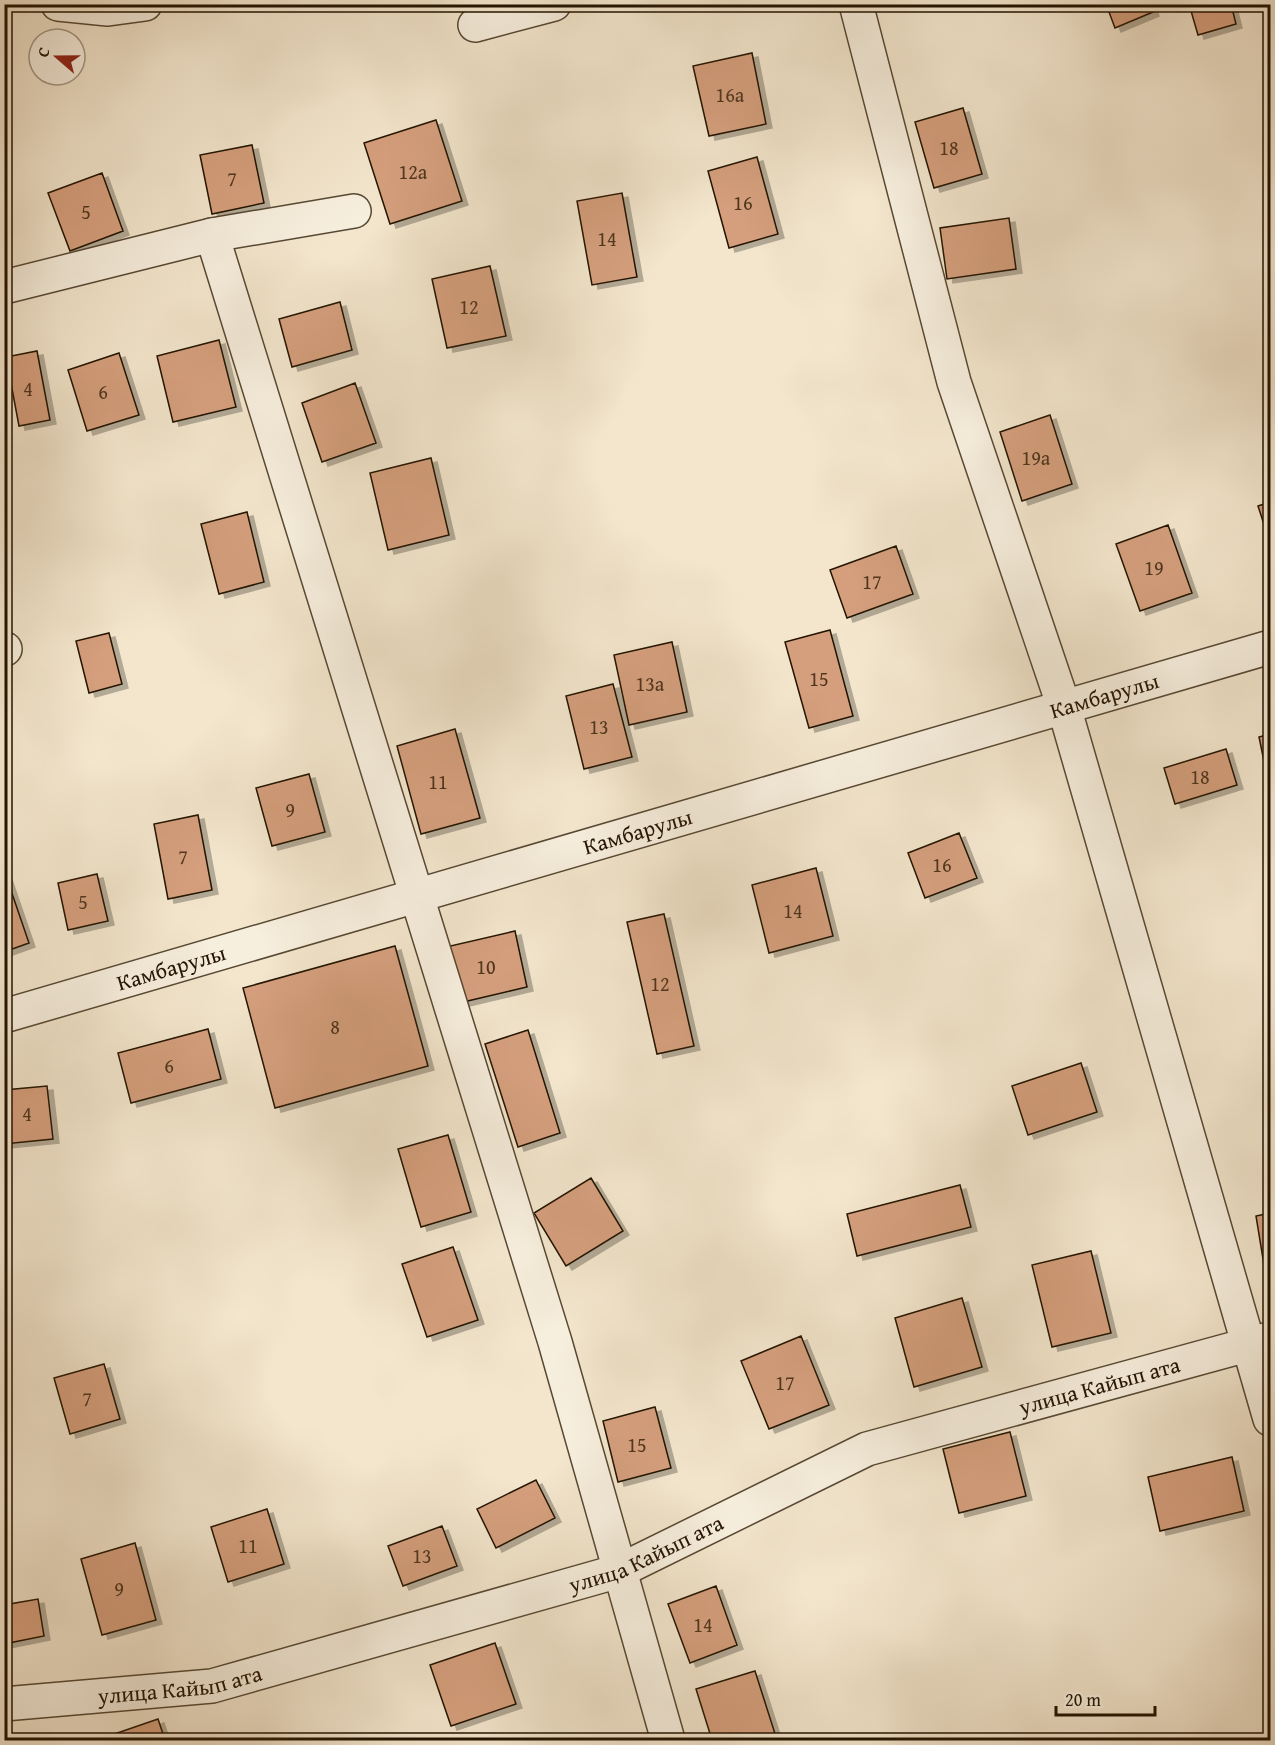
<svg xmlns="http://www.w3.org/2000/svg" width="1275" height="1745" viewBox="0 0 1275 1745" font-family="'Gentium Book Plus',serif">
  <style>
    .building { fill: #d59f7d; stroke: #231300; stroke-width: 1.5; filter: url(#shadow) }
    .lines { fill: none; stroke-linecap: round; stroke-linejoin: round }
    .minor-casing { stroke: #574833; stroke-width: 36 }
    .minor { stroke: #f7efde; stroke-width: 33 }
    .labels { text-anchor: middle; stroke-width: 4.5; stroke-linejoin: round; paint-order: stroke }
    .number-label { font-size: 20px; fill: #50361f }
    .street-label { font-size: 22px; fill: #231300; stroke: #f7efde }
  </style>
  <defs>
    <filter id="shadow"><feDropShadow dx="6" dy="4" stdDeviation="0" flood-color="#0004"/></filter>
  </defs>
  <rect width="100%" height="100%" fill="#f3e6cd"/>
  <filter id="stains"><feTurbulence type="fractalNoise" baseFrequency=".00333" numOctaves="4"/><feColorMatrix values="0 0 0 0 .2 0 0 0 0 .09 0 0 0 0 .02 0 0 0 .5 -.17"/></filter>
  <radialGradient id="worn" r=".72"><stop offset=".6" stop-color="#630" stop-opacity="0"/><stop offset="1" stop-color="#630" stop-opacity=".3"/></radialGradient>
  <path class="building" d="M 1106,4 L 1150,4 L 1153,12 L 1115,28 Z
    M 1189,4 L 1231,4 L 1236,24 L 1198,35 Z
    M 752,53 L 766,124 L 709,136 L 693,66 Z
    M 963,108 L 982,174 L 934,188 L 915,122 Z
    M 436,120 L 462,201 L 390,224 L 364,143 Z
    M 252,145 L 264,203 L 212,214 L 200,155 Z
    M 757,157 L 778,234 L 729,248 L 708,171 Z
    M 102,173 L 123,231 L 70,251 L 48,193 Z
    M 622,193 L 637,277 L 592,285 L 577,201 Z
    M 1009,218 L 1016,269 L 947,279 L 940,228 Z
    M 490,266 L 506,336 L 447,348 L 432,279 Z
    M 340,302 L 352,350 L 292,367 L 279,319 Z
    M 219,340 L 236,407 L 173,422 L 157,356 Z
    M 37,351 L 50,420 L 19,426 L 6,357 Z
    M 119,353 L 139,415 L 87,431 L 68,370 Z
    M 355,383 L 376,443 L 322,462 L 302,403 Z
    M 1050,415 L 1072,484 L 1022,501 L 1000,432 Z
    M 431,458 L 449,535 L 388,550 L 370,473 Z
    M 1270,502 L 1270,543 L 1258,506 Z
    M 247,512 L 264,582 L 219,594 L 201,524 Z
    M 1168,525 L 1192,593 L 1140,611 L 1116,544 Z
    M 896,546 L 913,594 L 847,618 L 830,570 Z
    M 830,630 L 853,716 L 809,728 L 785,642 Z
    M 109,633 L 122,684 L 89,693 L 76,641 Z
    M 672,642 L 687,712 L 629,725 L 614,655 Z
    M 613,684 L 632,757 L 584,769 L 566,696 Z
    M 455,729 L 480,818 L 421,834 L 397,746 Z
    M 1270,734 L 1270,775 L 1267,776 L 1259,737 Z
    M 1226,749 L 1237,785 L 1175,804 L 1164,768 Z
    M 309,774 L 325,832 L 272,846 L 256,788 Z
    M 198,815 L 212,890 L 168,899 L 154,824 Z
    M 959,833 L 977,878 L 925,898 L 908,853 Z
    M 816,868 L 833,936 L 769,953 L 752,885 Z
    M 5,873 L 29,943 L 4,952 L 4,873 Z
    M 97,874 L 108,921 L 68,930 L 58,883 Z
    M 664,914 L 694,1046 L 657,1054 L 627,922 Z
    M 515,931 L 527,987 L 459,1003 L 446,947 Z
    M 395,946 L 428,1066 L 275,1108 L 243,988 Z
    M 208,1029 L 221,1079 L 131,1103 L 118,1053 Z
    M 528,1030 L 560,1133 L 518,1147 L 485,1044 Z
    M 1081,1063 L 1097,1112 L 1028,1135 L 1012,1086 Z
    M 47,1086 L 53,1139 L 4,1144 L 4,1090 Z
    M 448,1135 L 471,1212 L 421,1227 L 398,1149 Z
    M 591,1178 L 623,1231 L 566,1266 L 534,1213 Z
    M 960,1185 L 971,1227 L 857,1256 L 847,1214 Z
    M 1270,1213 L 1270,1270 L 1265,1271 L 1256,1216 Z
    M 453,1247 L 478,1320 L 427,1337 L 402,1264 Z
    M 1091,1251 L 1111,1333 L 1052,1347 L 1032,1265 Z
    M 962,1298 L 982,1367 L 914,1387 L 895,1318 Z
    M 801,1336 L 829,1405 L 769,1429 L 741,1361 Z
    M 104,1364 L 120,1419 L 70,1434 L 54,1378 Z
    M 655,1407 L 671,1468 L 618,1482 L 603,1421 Z
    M 1010,1432 L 1026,1496 L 959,1513 L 943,1449 Z
    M 1232,1457 L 1244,1511 L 1160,1531 L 1148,1477 Z
    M 536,1480 L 555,1518 L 496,1548 L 477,1509 Z
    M 267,1509 L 284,1564 L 228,1582 L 211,1527 Z
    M 442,1526 L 457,1566 L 403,1586 L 388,1546 Z
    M 135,1543 L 156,1620 L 102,1635 L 81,1559 Z
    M 716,1586 L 737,1645 L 690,1663 L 668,1604 Z
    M 38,1599 L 44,1636 L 4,1644 L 4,1605 Z
    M 495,1643 L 516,1704 L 451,1726 L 430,1665 Z
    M 755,1671 L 777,1740 L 712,1740 L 696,1689 Z
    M 158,1719 L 165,1740 L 97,1740 Z"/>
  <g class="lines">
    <g class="minor-casing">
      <g id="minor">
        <path d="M 58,4 L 108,9 L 145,4"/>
        <path d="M 856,4 L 954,382 L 1064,707 L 1270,1419"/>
        <path d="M 475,25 L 554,4"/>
        <path d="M 212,235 L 555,1342 L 668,1740"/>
        <path d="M 4,287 L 212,235 L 354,211"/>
        <path d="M 4,649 L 5,649"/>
        <path id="s1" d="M 4,1016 L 1270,647"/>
        <path id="s2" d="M 4,1704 L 212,1686 L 619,1571 L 867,1449 L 1269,1339"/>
      </g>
    </g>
    <use href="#minor" class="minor"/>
  </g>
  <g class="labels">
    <g class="number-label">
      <text x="730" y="102">16а</text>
      <text x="949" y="155">18</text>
      <text x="413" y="179">12а</text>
      <text x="232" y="186">7</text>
      <text x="743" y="210">16</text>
      <text x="86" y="219">5</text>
      <text x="607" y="246">14</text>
      <text x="469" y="314">12</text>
      <text x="28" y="396">4</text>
      <text x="103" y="399">6</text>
      <text x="1036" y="465">19а</text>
      <text x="1154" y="575">19</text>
      <text x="872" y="589">17</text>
      <text x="819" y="686">15</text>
      <text x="650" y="691">13а</text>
      <text x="599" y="734">13</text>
      <text x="1200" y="784">18</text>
      <text x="438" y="789">11</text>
      <text x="290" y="817">9</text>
      <text x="183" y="864">7</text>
      <text x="942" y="872">16</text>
      <text x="83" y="909">5</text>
      <text x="793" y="918">14</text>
      <text x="486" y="974">10</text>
      <text x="660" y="991">12</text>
      <text x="335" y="1034">8</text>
      <text x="169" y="1073">6</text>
      <text x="27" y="1121">4</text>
      <text x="785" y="1390">17</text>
      <text x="87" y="1406">7</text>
      <text x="637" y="1452">15</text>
      <text x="248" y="1553">11</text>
      <text x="422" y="1563">13</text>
      <text x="119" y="1596">9</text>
      <text x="703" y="1632">14</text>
    </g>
    <g class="street-label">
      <text dy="8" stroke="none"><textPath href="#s1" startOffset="1146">Камбарулы</textPath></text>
      <text dy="8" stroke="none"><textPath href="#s1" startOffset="660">Камбарулы</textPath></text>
      <text dy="8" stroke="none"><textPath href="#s1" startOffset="174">Камбарулы</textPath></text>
      <text dy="8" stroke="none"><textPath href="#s2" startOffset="1149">улица Кайып ата</textPath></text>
      <text dy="8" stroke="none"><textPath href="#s2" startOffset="663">улица Кайып ата</textPath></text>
      <text dy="8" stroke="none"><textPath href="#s2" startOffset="177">улица Кайып ата</textPath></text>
    </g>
  </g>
  <rect width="1275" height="1745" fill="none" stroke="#f3e6cd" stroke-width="24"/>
  <rect x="6" y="6" width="1263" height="1733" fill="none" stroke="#231300" stroke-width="3"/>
  <rect x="12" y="12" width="1251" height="1721" fill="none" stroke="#231300" stroke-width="1.5"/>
  <g transform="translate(57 57) rotate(290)"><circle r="28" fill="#f7efde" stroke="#a29785" stroke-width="1.5"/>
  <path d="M0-4.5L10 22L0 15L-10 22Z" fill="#8f2418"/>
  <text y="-9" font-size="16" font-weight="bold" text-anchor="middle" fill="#231300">С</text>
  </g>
  <path d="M1056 1706v9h99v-9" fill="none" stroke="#231300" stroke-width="3"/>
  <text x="1065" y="1706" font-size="18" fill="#231300" stroke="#f7efde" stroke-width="4.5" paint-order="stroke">20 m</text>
  <rect width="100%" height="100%" filter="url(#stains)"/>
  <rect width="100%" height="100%" fill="url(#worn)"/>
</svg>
